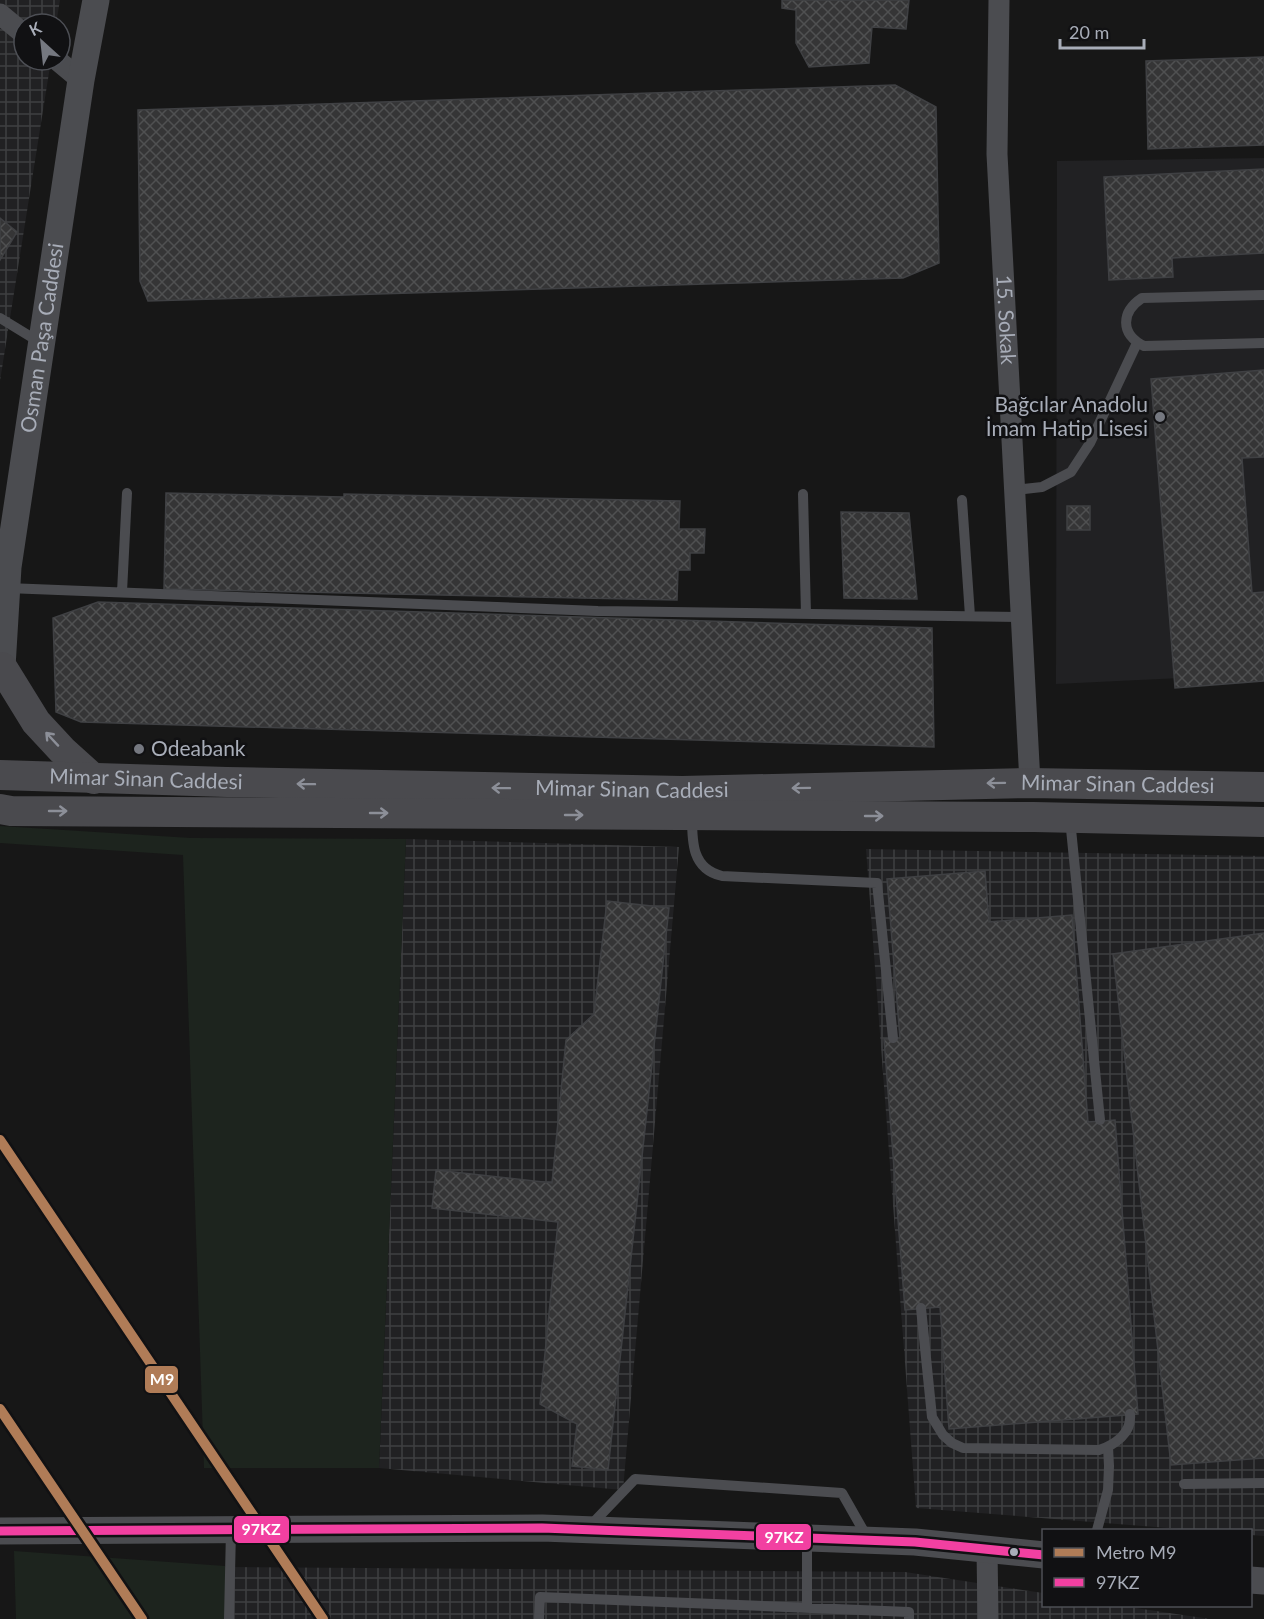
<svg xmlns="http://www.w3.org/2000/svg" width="1264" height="1619" viewBox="0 0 1264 1619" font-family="Lato,sans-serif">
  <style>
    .built { fill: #212123 }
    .industrial { fill: url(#industrial-grid) }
    .green { fill: #1d241e }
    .building { fill: url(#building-cross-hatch); stroke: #3f4043; stroke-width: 1.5 }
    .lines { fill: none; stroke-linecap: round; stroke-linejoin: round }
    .service { stroke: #4b4c50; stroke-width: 10 }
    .minor { stroke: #4b4c50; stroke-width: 21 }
    .tertiary { stroke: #4b4c50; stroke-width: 27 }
    .secondary { stroke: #4a4a4e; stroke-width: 30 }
    .bus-1-casing { stroke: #111113; stroke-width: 14 }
    .bus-1 { stroke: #f240a1; stroke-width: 9 }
    .metro-1-casing { stroke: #111113; stroke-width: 15 }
    .metro-1 { stroke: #b07c57; stroke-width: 10 }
    .oneway { stroke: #8c8f98 }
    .poi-dot { fill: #757880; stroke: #111113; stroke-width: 2 }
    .bus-dot { fill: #a8adb8; stroke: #111113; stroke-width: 2 }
    .labels { text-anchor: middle; stroke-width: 5; stroke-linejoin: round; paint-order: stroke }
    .street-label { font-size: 21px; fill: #a8adb8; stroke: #111113 }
    .poi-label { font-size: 21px; fill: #a8adb8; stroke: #111113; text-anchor: end }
    .line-badge { stroke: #111113; stroke-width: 2 }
    .badge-label { font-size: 16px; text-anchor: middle; font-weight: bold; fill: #fff }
  </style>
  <defs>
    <pattern id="industrial-grid" width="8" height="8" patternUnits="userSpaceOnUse" patternTransform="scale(1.5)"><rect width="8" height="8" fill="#212123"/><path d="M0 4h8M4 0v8" fill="none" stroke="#3e3f41"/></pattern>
    <pattern id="building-cross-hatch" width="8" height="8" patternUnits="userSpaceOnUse" patternTransform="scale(1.5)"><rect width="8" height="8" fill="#353536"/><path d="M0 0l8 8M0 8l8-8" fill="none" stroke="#4f5051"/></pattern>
  </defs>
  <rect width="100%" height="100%" fill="#171717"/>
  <path class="built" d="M 1264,158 L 1264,674 L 1056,684 L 1057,161 Z"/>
  <path class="industrial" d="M 0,0 L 60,0 L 56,24 L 24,24 L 24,60 L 51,60 L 0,381 Z
    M 406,839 L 679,847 L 623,1490 L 379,1468 Z
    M 866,849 L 1264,856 L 1264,1536 L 1251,1535 L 1250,1530 L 1193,1530 L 916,1508 Z
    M 225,1567 L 905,1572 L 1043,1593 L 1044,1606 L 1122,1606 L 1210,1619 L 226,1619 Z"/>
  <path class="green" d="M 0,826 L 191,838 L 406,839 L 379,1468 L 204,1468 L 183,855 L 0,843 Z
    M 14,1551 L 225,1566 L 226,1619 L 16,1619 Z"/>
  <path class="building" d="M 782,0 L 909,0 L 906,29 L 872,27 L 869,63 L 809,67 L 796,43 L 796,10 L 782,8 Z
    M 1264,57 L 1264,145 L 1148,149 L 1146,61 Z
    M 895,85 L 936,107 L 939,263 L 903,278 L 148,301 L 140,281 L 138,110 Z
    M 1264,169 L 1264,253 L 1172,258 L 1173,277 L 1109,280 L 1104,177 Z
    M 0,218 L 17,232 L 0,260 Z
    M 1264,370 L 1264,457 L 1242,458 L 1252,593 L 1264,592 L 1264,681 L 1175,688 L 1151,379 Z
    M 166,493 L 344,497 L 344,494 L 680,501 L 679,529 L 705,529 L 704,553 L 690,553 L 690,570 L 678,570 L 677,600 L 164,589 Z
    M 1067,506 L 1090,506 L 1090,530 L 1067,530 Z
    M 841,512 L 909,513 L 917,599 L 844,598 Z
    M 98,602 L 932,628 L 934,747 L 81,722 L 56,712 L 53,618 Z
    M 985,871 L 989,922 L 1072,915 L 1088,1122 L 1115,1120 L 1138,1414 L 949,1429 L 940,1307 L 905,1310 L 884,1039 L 900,1038 L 887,879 Z
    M 607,901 L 669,908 L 608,1470 L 572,1466 L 577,1424 L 540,1404 L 558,1222 L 432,1208 L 436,1170 L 552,1183 L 566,1040 L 594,1014 Z
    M 1264,933 L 1264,1458 L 1171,1465 L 1113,954 Z"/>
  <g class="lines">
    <path class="service" d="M 1264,295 L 1142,298 C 1121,312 1120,334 1144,346 L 1264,343
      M 0,318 L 41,343
      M 1015,490 L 1042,487 L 1071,472 L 1090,443 L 1137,343
      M 803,494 L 806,614
      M 962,500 L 970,616
      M 7,588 L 598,611 L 1021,617
      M 122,592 L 127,493
      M 692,817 C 692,842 692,869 722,876 L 877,883 L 893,1038
      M 1070,819 L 1100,1120
      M 921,1308 L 932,1417 L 943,1435 L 952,1443 L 963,1448 L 1099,1450 C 1115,1445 1132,1433 1130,1414
      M 1184,1484 L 1264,1483
      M 590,1526 L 635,1479 L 842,1493 L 867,1537
      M 1097,1530 L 1108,1490 L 1109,1466 L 1108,1447
      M 807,1607 L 807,1539
      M 229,1619 L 231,1530
      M 539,1619 L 540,1597 L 909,1612 L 909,1619"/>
    <g class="minor">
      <path id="s1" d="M 999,0 L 997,154 L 1030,783"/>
      <path d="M 0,14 L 24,34"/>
      <path d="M 57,60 L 81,80"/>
      <path d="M 987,1549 L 988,1619"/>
    </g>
    <g class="tertiary">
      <path id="s2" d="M 0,677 L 2,667 L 8,567 L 81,80 L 96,0"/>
      <path d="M 0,1531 L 542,1528 L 915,1542 L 1044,1555"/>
      <path d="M 1250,1580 L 1264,1581"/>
    </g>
    <g class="secondary">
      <path d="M 2,667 L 36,722 L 62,750 L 94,779"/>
      <path id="s3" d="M 0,775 L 227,782 L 682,791 L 1030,783 L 1264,787"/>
      <path d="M 0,809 L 11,811 L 1034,817 L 1264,822"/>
    </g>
    <g class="bus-1-casing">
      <path id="bus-1" d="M 0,1531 L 542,1528 L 915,1542 L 1044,1555"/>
    </g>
    <use href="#bus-1" class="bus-1"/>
    <g class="metro-1-casing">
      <path id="metro-1" d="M 0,1140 L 323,1619
        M 0,1409 L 142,1619"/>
    </g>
    <use href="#metro-1" class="metro-1"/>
  </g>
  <defs><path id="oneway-shaft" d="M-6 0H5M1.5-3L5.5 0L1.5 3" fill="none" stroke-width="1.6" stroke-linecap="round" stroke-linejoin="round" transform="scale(1.5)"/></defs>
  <g class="oneway">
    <use href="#oneway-shaft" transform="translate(52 739) rotate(-133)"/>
    <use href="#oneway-shaft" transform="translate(996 783) rotate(179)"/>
    <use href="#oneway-shaft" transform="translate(306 784) rotate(-179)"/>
    <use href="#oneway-shaft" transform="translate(501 788) rotate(-179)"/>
    <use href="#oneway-shaft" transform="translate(801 788) rotate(179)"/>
    <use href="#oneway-shaft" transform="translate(58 811)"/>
    <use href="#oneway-shaft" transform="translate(379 813)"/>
    <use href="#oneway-shaft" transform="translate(574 815)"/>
    <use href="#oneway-shaft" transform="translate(874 816)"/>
  </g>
  <g class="poi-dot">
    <circle cx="1160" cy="417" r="6"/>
    <circle cx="139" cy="749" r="6"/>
  </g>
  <circle class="bus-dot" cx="1014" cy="1552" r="5"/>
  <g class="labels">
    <g class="street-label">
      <text dy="7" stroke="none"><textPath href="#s1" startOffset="320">15. Sokak</textPath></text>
      <text dy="7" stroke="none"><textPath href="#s2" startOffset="342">Osman Paşa Caddesi</textPath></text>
      <text dy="7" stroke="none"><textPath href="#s3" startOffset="146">Mimar Sinan Caddesi</textPath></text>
      <text dy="7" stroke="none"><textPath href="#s3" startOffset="1118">Mimar Sinan Caddesi</textPath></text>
      <text dy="7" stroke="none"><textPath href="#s3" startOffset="632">Mimar Sinan Caddesi</textPath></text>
    </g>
    <g class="poi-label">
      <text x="1148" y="412">Bağcılar Anadolu<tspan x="1148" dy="24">İmam Hatip Lisesi</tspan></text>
      <text x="151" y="756" text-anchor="start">Odeabank</text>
    </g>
  </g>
  <g class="line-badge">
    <rect x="144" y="1365" width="35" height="29" rx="6" fill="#b07c57"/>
    <rect x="233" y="1515" width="57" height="29" rx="6" fill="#f240a1"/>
    <rect x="755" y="1523" width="57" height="28" rx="6" fill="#f240a1"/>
  </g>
  <g class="badge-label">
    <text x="162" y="1385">M9</text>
    <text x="261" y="1535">97KZ</text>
    <text x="784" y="1543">97KZ</text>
  </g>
  <rect x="1042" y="1529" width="210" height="78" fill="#111113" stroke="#4d4f55" stroke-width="1.5"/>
  <rect x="1054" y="1548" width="30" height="9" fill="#b07c57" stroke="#4d4f55" stroke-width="1.5"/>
  <text x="1096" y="1559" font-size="18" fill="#a8adb8">Metro M9</text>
  <rect x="1054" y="1578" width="30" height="9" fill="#f240a1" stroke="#4d4f55" stroke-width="1.5"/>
  <text x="1096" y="1589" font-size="18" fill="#a8adb8">97KZ</text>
  <g transform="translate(42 42) rotate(333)"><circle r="28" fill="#111113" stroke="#4d4f55" stroke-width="1.5"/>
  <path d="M0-4.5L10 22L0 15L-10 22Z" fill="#757880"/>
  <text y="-9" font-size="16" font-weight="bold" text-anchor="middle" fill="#a8adb8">K</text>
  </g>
  <path d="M1060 39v9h84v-9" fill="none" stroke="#a8adb8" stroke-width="3"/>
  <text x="1069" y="39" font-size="18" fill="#a8adb8" stroke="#111113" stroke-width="4.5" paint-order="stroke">20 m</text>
</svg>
